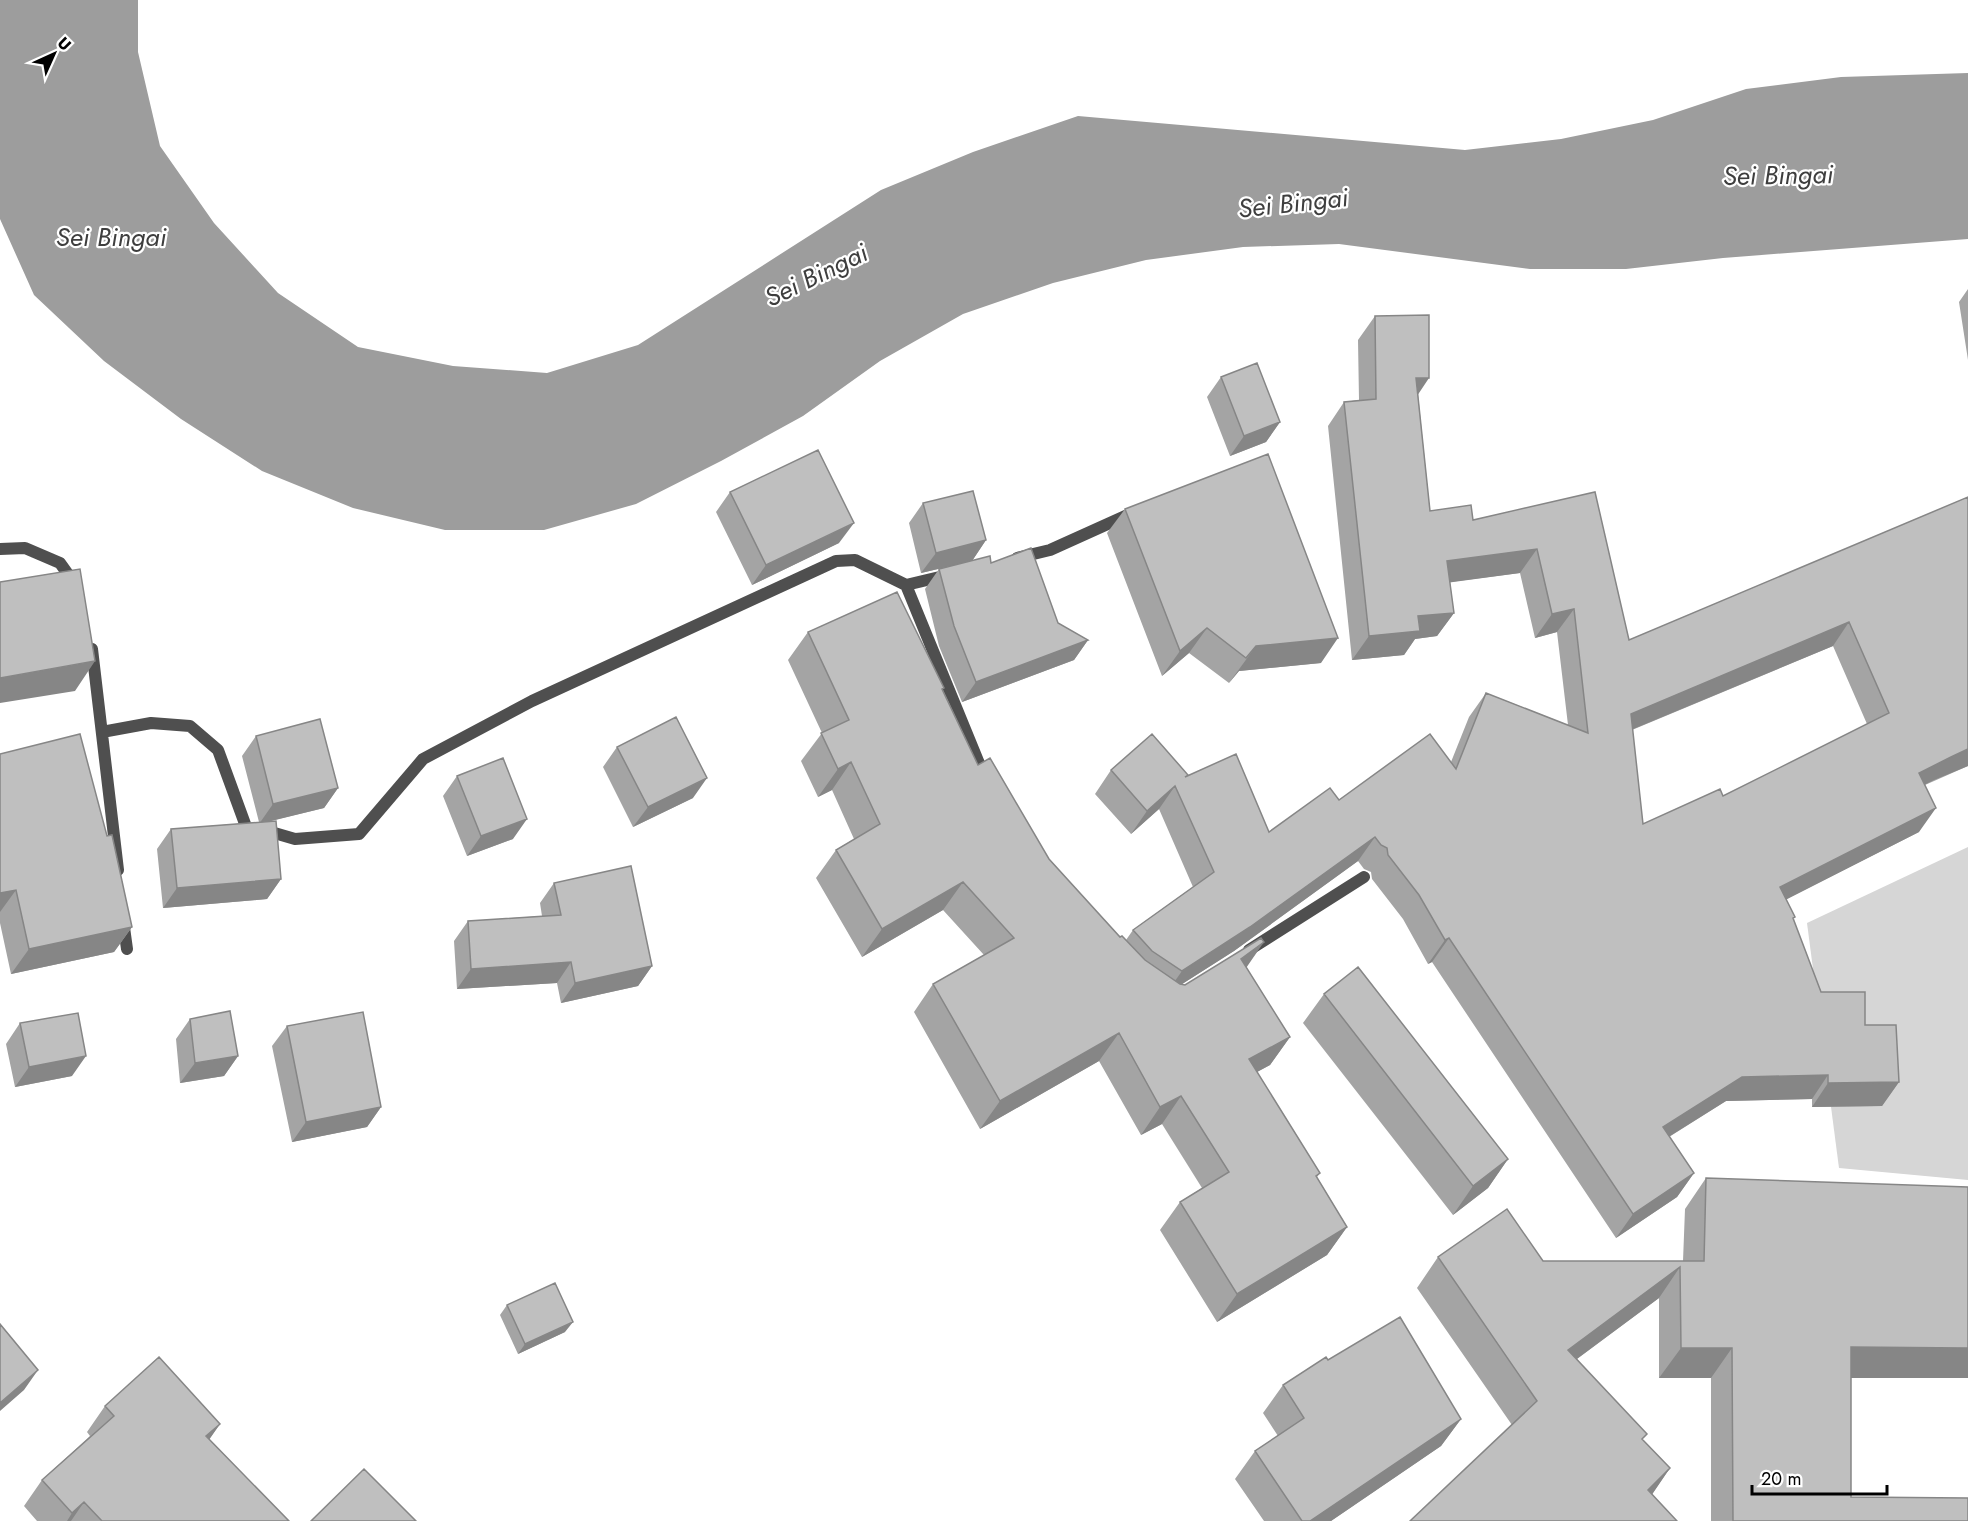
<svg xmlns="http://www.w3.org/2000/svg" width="1968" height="1521" viewBox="0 0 1968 1521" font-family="Jost,sans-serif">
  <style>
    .green { fill: #d6d6d6 }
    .water { fill: #9d9d9d }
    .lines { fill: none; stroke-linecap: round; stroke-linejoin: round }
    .street { stroke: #4f4f4f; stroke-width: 12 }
    .wall { fill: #a4a4a4; fill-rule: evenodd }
    .shaded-wall { fill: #868686 }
    .building { fill: #bfbfbf; stroke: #868686; stroke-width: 1.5; fill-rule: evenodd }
    .labels { text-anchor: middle; stroke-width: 4.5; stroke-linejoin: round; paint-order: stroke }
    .water-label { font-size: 26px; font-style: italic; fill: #3e3e3e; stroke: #fff }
  </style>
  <rect width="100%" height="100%" fill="#fff"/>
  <path class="green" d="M 1968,847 L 1968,1180 L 1839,1168 L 1807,923 Z"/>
  <path class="water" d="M 0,0 L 138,0 L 138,52 L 160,146 L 214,223 L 278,293 L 358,347 L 453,366 L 547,373 L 638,345 L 881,190 L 973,152 L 1078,116 L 1465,150 L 1561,139 L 1653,120 L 1746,89 L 1841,77 L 1968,73 L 1968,239 L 1723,258 L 1626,269 L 1530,269 L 1339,244 L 1243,247 L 1146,260 L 1053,283 L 963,314 L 880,361 L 803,416 L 721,461 L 636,504 L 544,530 L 445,530 L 353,508 L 262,471 L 181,419 L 104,361 L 34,295 L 0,219 Z"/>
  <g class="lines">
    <path class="street" d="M 0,549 L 25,548 L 60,563 L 75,584
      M 1017,558 L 1050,550 L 1132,513
      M 906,585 L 985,778
      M 92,649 L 118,870
      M 102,732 L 151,723 L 190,726 L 218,750 L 248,832 L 271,832 L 295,839 L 359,834 L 423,759 L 532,701 L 836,561 L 855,560 L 906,585 L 948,575
      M 123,920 L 127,949
      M 1249,950 L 1364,877"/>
  </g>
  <path class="wall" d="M 1968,289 L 1968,360 L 1959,302 Z
    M 1375,316 L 1418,394 L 1430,511 L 1473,520 L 1595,492 L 1629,640 L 1968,497 L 1968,766 L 1925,785 L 1919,832 L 1786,899 L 1793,920 L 1821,992 L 1865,1025 L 1899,1082 L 1882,1106 L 1812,1107 L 1812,1099 L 1726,1101 L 1669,1137 L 1694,1173 L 1677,1197 L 1616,1238 L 1432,962 L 1428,964 L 1403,919 L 1372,879 L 1371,872 L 1364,869 L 1358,861 L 1234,951 L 1182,984 L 1185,985 L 1246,967 L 1290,1037 L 1270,1065 L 1257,1072 L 1320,1173 L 1317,1177 L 1347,1227 L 1327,1255 L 1217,1322 L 1160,1230 L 1180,1202 L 1202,1188 L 1162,1124 L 1141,1135 L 1099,1061 L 980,1129 L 914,1012 L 933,984 L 984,955 L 943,910 L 862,957 L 816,878 L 836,850 L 854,839 L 832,790 L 818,797 L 801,761 L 822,733 L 788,660 L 808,632 L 943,690 L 978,765 L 1049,859 L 1120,937 L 1126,940 L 1133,930 L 1193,887 L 1159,809 L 1131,834 L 1095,794 L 1111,770 L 1187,776 L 1269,832 L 1339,800 L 1451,762 L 1469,717 L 1486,693 L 1568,725 L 1557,632 L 1535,638 L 1520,573 L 1450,582 L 1454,613 L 1437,636 L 1415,639 L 1404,655 L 1352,660 L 1328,426 L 1344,402 L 1359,400 L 1358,340 ZM 1833,646 L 1867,724 L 1723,796 L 1643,824 L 1632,730 Z
    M 1221,377 L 1280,422 L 1266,442 L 1230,456 L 1207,397 Z
    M 730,492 L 839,543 L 752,585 L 716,512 Z
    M 923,503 L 986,540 L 972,561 L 921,573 L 909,523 Z
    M 1125,509 L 1321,663 L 1239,671 L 1229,683 L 1189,653 L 1162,676 L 1107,533 Z
    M 991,563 L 1058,623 L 1088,640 L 1074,660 L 962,702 L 939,646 L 925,589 L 939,569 Z
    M 256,736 L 338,788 L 324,808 L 270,821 L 281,879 L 267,899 L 163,908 L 157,849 L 171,829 L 259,822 L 242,756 Z
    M 617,747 L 693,798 L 633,827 L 603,767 Z
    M 0,754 L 107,836 L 132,927 L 114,952 L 11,974 L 0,923 Z
    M 457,776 L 513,839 L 467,856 L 443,796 Z
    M 554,883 L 652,966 L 638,986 L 561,1003 L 557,983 L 457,989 L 454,941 L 468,921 L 542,916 L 540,903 Z
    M 1324,994 L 1508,1159 L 1488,1188 L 1453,1215 L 1303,1023 Z
    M 190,1019 L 238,1056 L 224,1076 L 180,1083 L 176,1039 Z
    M 20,1023 L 72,1076 L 15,1087 L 6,1044 Z
    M 287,1026 L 381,1107 L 367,1127 L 292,1142 L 272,1046 Z
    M 1706,1178 L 1851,1378 L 1851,1497 L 1968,1521 L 1711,1521 L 1711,1378 L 1659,1378 L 1659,1298 L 1577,1359 L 1643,1440 L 1670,1468 L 1652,1494 L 1512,1425 L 1417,1288 L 1438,1257 L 1543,1261 L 1683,1261 L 1685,1209 Z
    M 507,1305 L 565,1332 L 518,1354 L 500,1315 Z
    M 1328,1360 L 1461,1419 L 1441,1446 L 1331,1521 L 1264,1521 L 1235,1479 L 1255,1451 L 1278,1436 L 1263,1413 L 1283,1385 Z
    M 105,1406 L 220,1424 L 209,1439 L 289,1521 L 37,1521 L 24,1506 L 42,1480 L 90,1436 L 87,1432 Z"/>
  <path class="shaded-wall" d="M 1416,378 L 1429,378 L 1413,402 Z
    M 1280,422 L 1266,442 L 1230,456 L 1244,436 Z
    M 854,523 L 839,543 L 752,585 L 766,565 Z
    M 986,540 L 972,561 L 921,573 L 936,553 Z
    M 1537,549 L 1520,573 L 1431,585 L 1447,561 Z
    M 1574,609 L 1557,632 L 1535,638 L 1552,614 Z
    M 1454,613 L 1437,636 L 1415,639 L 1404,655 L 1352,660 L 1369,636 L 1418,616 Z
    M 1849,622 L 1833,646 L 1614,737 L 1631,714 Z
    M 1207,628 L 1189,653 L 1162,676 L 1180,651 Z
    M 1338,638 L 1321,663 L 1239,671 L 1229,683 L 1256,646 Z
    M 1088,640 L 1074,660 L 962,702 L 976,682 Z
    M 95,661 L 75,691 L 0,703 L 0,678 Z
    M 1968,749 L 1968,766 L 1934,780 L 1902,796 L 1919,773 L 1951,757 Z
    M 851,762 L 832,790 L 818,797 L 838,769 Z
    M 707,778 L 693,798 L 633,827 L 648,807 Z
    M 1175,786 L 1159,809 L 1131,834 L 1147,811 Z
    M 338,788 L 324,808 L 259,824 L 273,804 Z
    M 1936,808 L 1919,832 L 1764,911 L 1780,887 Z
    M 527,819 L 513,839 L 467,856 L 481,836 Z
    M 1375,837 L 1358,861 L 1234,951 L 1165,995 L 1182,971 Z
    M 281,879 L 267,899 L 163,908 L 177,888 Z
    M 963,882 L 943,910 L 862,957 L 882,929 Z
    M 16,890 L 0,912 L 0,893 Z
    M 132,927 L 114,952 L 11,974 L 29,949 Z
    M 1449,938 L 1432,962 L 1428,964 L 1445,940 Z
    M 1264,942 L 1244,971 L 1241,959 Z
    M 571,962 L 557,983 L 457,989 L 471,969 Z
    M 652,966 L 638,986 L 561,1003 L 575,983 Z
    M 1119,1033 L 1099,1061 L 980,1129 L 1000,1101 Z
    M 1290,1037 L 1270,1065 L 1229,1087 L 1249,1059 Z
    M 86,1056 L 72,1076 L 15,1087 L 29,1067 Z
    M 238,1056 L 224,1076 L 180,1083 L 195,1063 Z
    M 1828,1075 L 1812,1099 L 1726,1101 L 1646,1151 L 1663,1127 L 1742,1077 Z
    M 1899,1082 L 1882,1106 L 1812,1107 L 1828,1083 Z
    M 1181,1096 L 1162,1124 L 1141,1135 L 1160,1107 Z
    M 381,1107 L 367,1127 L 292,1142 L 306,1122 Z
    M 1508,1159 L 1488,1188 L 1453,1215 L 1473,1186 Z
    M 1694,1173 L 1677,1197 L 1616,1238 L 1633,1214 Z
    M 1347,1227 L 1327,1255 L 1217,1322 L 1237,1294 Z
    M 1680,1267 L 1659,1298 L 1547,1381 L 1568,1350 Z
    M 573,1322 L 565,1332 L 518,1354 L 525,1344 Z
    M 1851,1347 L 1968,1348 L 1968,1378 L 1829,1378 Z
    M 1681,1348 L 1732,1348 L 1711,1378 L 1659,1378 Z
    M 38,1370 L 24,1390 L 0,1411 L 0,1403 Z
    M 1461,1419 L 1441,1446 L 1331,1521 L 1310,1521 Z
    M 220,1424 L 202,1450 L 206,1436 Z
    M 1670,1468 L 1649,1499 L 1648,1490 Z
    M 84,1502 L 71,1521 L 67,1521 L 72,1513 Z"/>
  <path class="building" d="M 1429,315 L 1429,378 L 1416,378 L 1430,511 L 1471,505 L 1473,520 L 1595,492 L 1629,640 L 1968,497 L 1968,749 L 1951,757 L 1919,773 L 1936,808 L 1780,887 L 1795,917 L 1793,918 L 1821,992 L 1865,992 L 1865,1025 L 1896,1025 L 1899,1082 L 1828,1083 L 1828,1075 L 1742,1077 L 1663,1127 L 1694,1173 L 1633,1214 L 1449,938 L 1445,940 L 1419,895 L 1388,855 L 1387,848 L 1381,845 L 1375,837 L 1250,927 L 1182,971 L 1152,951 L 1133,930 L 1214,872 L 1175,786 L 1147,811 L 1111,770 L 1152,734 L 1188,775 L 1185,777 L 1236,754 L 1269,832 L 1330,788 L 1339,800 L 1430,734 L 1456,769 L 1486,693 L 1588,733 L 1574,609 L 1552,614 L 1537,549 L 1447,561 L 1454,613 L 1418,616 L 1420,631 L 1369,636 L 1344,402 L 1376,399 L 1375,316 ZM 1849,622 L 1889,713 L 1723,796 L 1720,789 L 1643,824 L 1631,714 Z
    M 1257,363 L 1280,422 L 1244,436 L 1221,377 Z
    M 818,450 L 854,523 L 766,565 L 730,492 Z
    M 1268,454 L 1338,638 L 1256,646 L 1246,658 L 1207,628 L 1180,651 L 1125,509 Z
    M 973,491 L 986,540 L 936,553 L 923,503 Z
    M 1031,548 L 1058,623 L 1088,640 L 976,682 L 954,626 L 939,569 L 990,556 L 991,563 Z
    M 80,569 L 95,661 L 0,678 L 0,582 Z
    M 897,592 L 944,688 L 942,689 L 978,765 L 990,758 L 1049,859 L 1120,937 L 1122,936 L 1145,960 L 1180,984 L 1185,985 L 1261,938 L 1264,942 L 1241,959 L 1290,1037 L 1249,1059 L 1320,1173 L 1316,1176 L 1347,1227 L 1237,1294 L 1180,1202 L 1229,1172 L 1181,1096 L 1160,1107 L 1119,1033 L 1000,1101 L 933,984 L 1014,938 L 963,882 L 882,929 L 836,850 L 880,824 L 851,762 L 838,769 L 821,733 L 849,720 L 808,632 Z
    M 676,717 L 707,778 L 648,807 L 617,747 Z
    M 320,719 L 338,788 L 273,804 L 256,736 Z
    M 80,734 L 107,836 L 112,835 L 132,927 L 29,949 L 16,890 L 0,893 L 0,754 Z
    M 503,758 L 527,819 L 481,836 L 457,776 Z
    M 276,821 L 281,879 L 177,888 L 171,829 Z
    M 631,866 L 652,966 L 575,983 L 571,962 L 471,969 L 468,921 L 561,915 L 554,883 Z
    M 1358,967 L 1508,1159 L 1473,1186 L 1324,994 Z
    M 230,1011 L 238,1056 L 195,1063 L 190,1019 Z
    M 363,1012 L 381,1107 L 306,1122 L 287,1026 Z
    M 78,1013 L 86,1056 L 29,1067 L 20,1023 Z
    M 1706,1178 L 1968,1187 L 1968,1348 L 1851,1347 L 1851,1497 L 1968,1498 L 1968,1521 L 1733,1521 L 1732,1348 L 1681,1348 L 1680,1267 L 1568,1350 L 1647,1434 L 1642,1439 L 1670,1468 L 1648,1490 L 1677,1521 L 1410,1521 L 1537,1401 L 1438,1257 L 1507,1209 L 1543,1261 L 1704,1261 Z
    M 555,1283 L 573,1322 L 525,1344 L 507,1305 Z
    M 1400,1317 L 1461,1419 L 1310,1521 L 1302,1521 L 1255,1451 L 1304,1418 L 1283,1385 L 1326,1357 L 1328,1360 Z
    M 0,1324 L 38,1370 L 0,1403 Z
    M 159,1357 L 220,1424 L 206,1436 L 289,1521 L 102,1521 L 84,1502 L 72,1513 L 42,1480 L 114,1416 L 105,1406 Z
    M 364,1469 L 416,1521 L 311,1521 Z"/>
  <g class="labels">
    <g class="water-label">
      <text transform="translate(1778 175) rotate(-1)" y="9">Sei Bingai</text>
      <text transform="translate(1293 203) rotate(-6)" y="9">Sei Bingai</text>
      <text x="111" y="246">Sei Bingai</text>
      <text transform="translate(816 275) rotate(-26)" y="9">Sei Bingai</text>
    </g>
  </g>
  <g transform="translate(54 54) rotate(45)" stroke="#ffffff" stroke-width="4.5" paint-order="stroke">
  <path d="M0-4.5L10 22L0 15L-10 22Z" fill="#000000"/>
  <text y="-9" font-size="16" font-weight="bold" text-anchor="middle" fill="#000000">U</text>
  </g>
  <path d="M1752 1485v9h135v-9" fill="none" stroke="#000000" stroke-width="3"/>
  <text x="1761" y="1485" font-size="18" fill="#000000" stroke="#ffffff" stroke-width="4.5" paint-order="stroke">20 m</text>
</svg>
